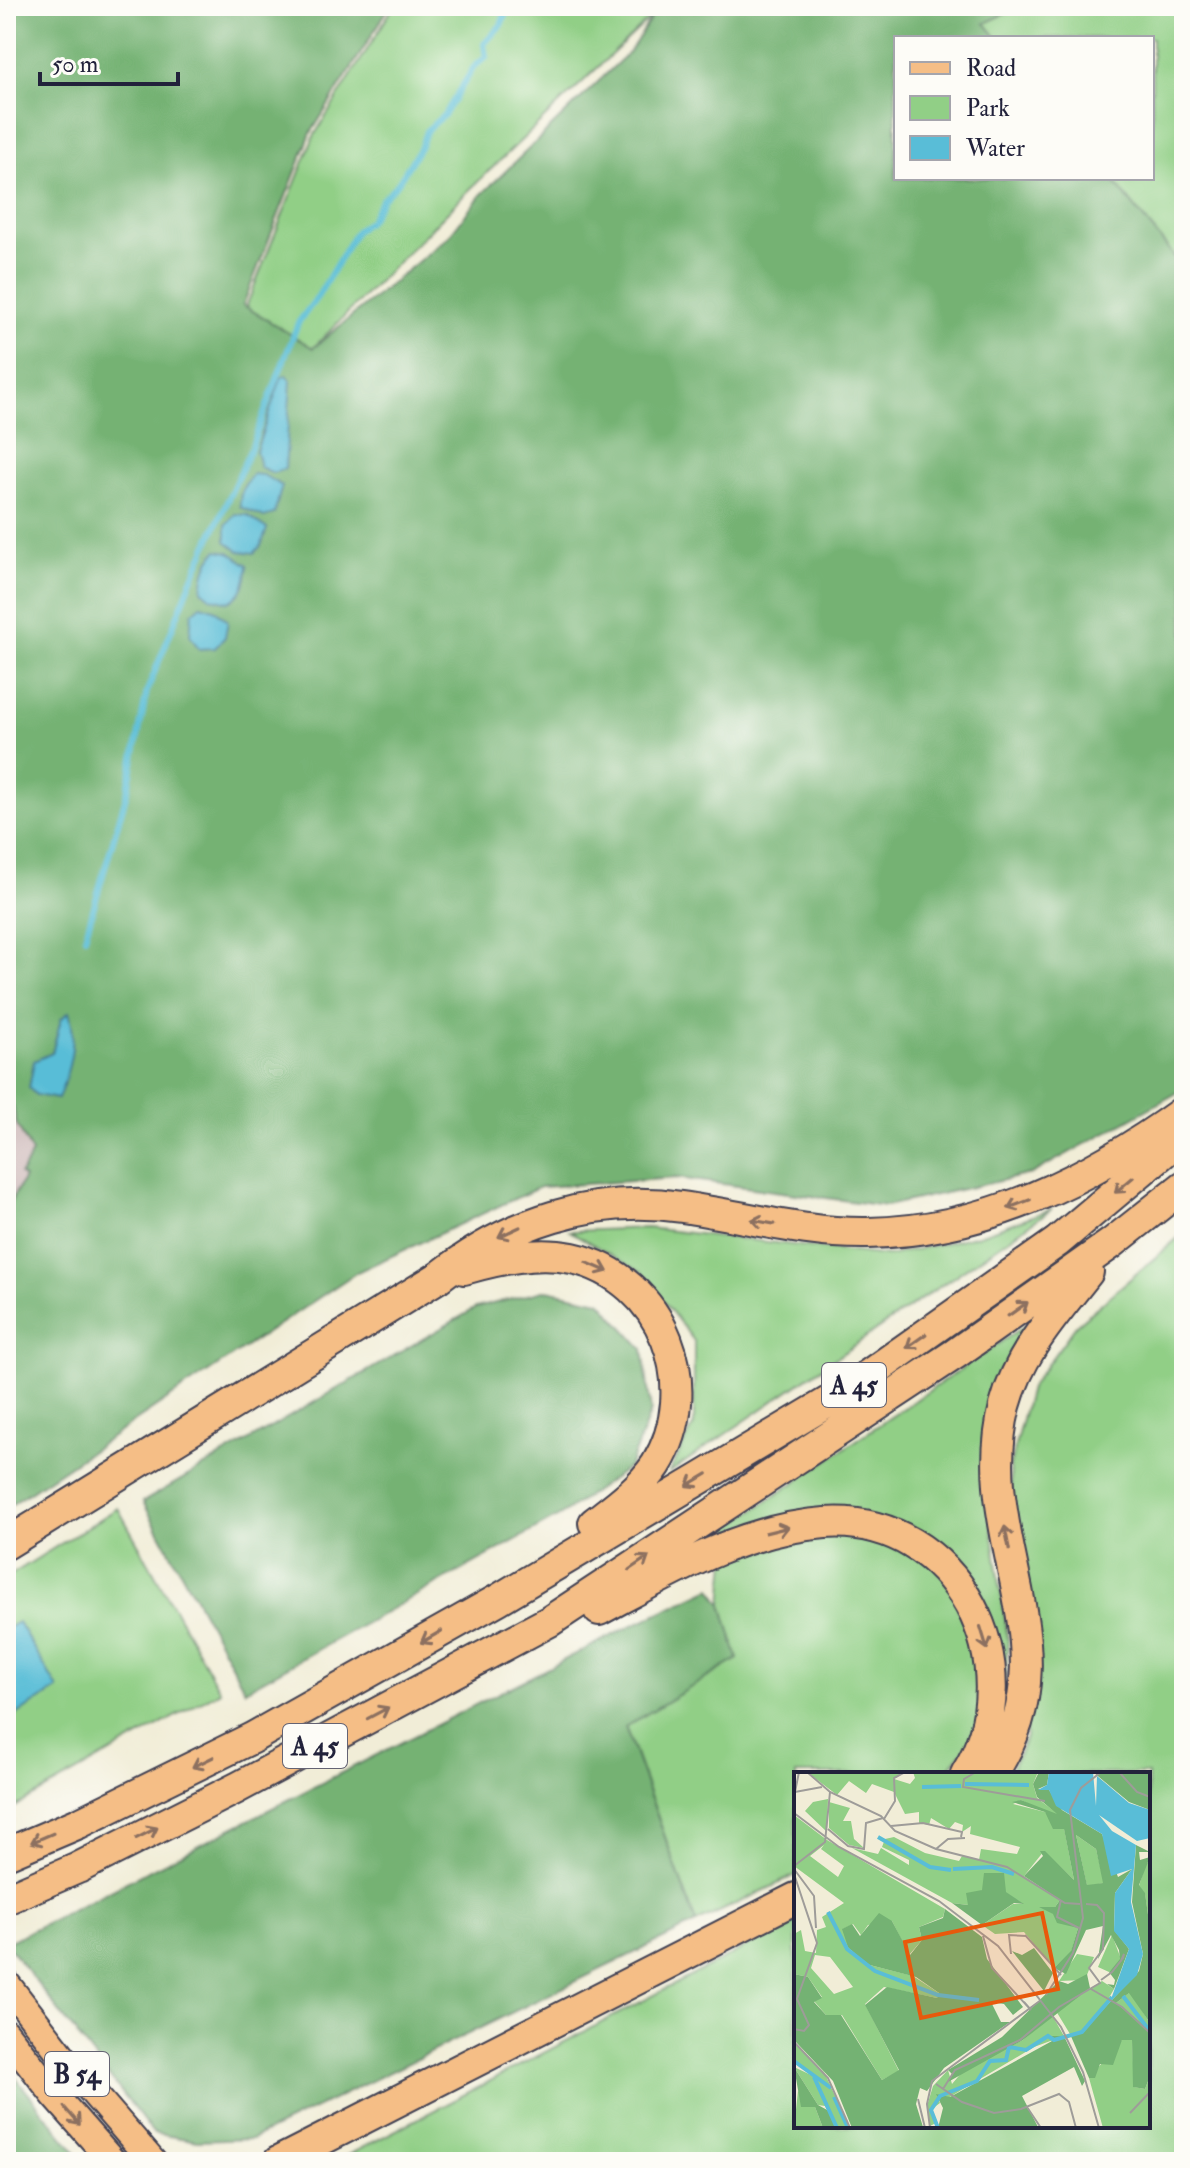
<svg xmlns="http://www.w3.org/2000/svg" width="1190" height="2168" viewBox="0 0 1190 2168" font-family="'IM FELL Double Pica',serif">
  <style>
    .industrial { fill: #d2bfc0 }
    .green { fill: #91cf86; stroke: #5a7860; stroke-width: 2 }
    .forest { fill: #74b273; stroke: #4b6a57; stroke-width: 2 }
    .water { fill: #59bdd7; stroke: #3e7089; stroke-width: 2 }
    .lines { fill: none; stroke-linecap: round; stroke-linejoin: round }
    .stream { stroke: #59bdd7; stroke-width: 6 }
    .primary-casing { stroke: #414052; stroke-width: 30 }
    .highway-casing { stroke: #414052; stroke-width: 34 }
    .primary { stroke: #f5be86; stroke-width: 26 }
    .highway { stroke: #f5be86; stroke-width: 30 }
    .oneway { stroke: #8c7060 }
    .labels { text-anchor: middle; stroke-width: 6; stroke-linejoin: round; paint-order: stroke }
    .shield { fill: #fdfcf7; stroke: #646373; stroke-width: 2 }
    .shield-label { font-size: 26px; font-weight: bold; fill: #22223b }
    .inset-river { fill: none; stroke: #59bdd7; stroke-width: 4 }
    .inset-road { fill: none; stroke: #9e9c99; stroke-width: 2 }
    .view { fill: #e8590c; fill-opacity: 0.15; stroke: #e8590c; stroke-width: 4 }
    .inset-edge { fill: none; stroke: #22223b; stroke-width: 4 }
  </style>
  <rect width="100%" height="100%" fill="#fdfcf7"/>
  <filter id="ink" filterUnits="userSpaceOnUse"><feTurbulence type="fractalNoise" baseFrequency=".0125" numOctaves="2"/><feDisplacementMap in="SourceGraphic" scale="16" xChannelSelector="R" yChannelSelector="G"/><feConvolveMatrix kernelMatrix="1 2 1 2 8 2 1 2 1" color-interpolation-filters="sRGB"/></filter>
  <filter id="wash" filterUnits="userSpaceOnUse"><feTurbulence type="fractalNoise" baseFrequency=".006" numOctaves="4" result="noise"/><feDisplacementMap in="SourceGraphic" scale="32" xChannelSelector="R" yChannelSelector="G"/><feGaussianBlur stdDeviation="1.8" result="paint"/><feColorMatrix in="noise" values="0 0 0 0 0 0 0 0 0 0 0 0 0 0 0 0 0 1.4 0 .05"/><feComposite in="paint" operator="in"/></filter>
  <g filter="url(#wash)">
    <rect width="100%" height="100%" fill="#f1edd7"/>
    <path class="industrial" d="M 6,1096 L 11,1098 L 17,1125 L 32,1153 L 21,1174 L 24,1178 L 6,1210 Z"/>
    <path class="green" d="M 394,6 L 659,6 L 653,15 L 466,193 L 313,348 L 247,308 L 248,302 L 314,136 Z
      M 1022,6 L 1184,6 L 1184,261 L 1178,261 L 1111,178 L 1152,178 L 1152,38 L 997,38 L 985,23 Z
      M 1052,1209 L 669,1473 L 694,1425 L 694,1341 L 642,1273 L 570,1231 L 647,1228 L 888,1256 L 979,1235 Z
      M 1184,1233 L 1184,2162 L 335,2162 L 796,1921 L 796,2126 L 1148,2126 L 1148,1774 L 1009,1774 L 1026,1737 L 1010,1465 L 1030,1388 L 1076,1325 Z
      M 1042,1314 L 992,1389 L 984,1472 L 1008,1641 L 1003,1703 L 944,1774 L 796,1774 L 796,1875 L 696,1923 L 625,1726 L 738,1659 L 722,1604 L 729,1527 Z
      M 118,1508 L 220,1691 L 6,1812 L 6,1578 Z"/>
    <path class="forest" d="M 6,6 L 390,6 L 311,133 L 243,305 L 313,348 L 448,237 L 481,195 L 630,51 L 659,6 L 1022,6 L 985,23 L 997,38 L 896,38 L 896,178 L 1111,178 L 1178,261 L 1184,261 L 1184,1089 L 1031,1174 L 886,1206 L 677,1178 L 540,1187 L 357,1272 L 6,1508 L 6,1210 L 24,1178 L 20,1175 L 32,1153 L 17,1125 L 11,1098 L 6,1096 Z
      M 547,1290 L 600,1301 L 643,1349 L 651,1411 L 629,1467 L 561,1515 L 245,1690 L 143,1502 L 476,1308 Z
      M 711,1588 L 722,1604 L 738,1659 L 625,1727 L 696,1923 L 252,2139 L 197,2141 L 153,2133 L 6,1943 L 631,1626 Z
      M 6,2066 L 84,2162 L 6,2162 Z"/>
    <path class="water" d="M 286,375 L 291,381 L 285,469 L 273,473 L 260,467 L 256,451 L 281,378 Z
      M 253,474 L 263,475 L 282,486 L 274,514 L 264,517 L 240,507 C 239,494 244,483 253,474 Z
      M 235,514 L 247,515 L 267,529 L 261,546 L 254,553 L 239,551 L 226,541 L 226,525 Z
      M 218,550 L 229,552 L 248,565 C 246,582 244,594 229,602 L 212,598 L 202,590 C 204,574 206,561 218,550 Z
      M 201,605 L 214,609 L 228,621 L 225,637 L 215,648 L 199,649 L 190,635 L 192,613 Z
      M 69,1012 C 78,1041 69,1071 58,1099 L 36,1095 L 29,1088 L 34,1061 L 52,1053 L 61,1019 Z
      M 18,1622 L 58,1689 L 6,1721 L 6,1629 Z"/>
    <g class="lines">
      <path class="stream" d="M 85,937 L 128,789 L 147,691 L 193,577 L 251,448 L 298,323 L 318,296 L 356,231 L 370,220 L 382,199 L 397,184 L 421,146 L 426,131 L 445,114 L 474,67 L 486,57 L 484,44 L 501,25 L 509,6"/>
    </g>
  </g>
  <g filter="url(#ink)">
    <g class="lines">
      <g class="primary-casing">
        <path id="primary" d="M 6,1983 L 71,2067 L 153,2162
          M 6,2033 L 55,2096 L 113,2162"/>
      </g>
      <g class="highway-casing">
        <path id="highway" d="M 464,1269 C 499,1259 536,1251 572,1258 C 664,1278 704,1387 656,1465 C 640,1489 616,1506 594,1523
          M 6,1544 L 439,1277 C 509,1222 593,1194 682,1207 C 744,1216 805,1234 868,1233 C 986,1231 1090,1179 1184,1111
          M 599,1610 C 670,1572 742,1529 825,1523 C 957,1514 1033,1667 966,1774
          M 992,1774 C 1077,1648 971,1538 1005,1406 C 1019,1353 1055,1314 1088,1272
          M 6,1854 L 79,1823 L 252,1738 L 499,1599 L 840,1395 L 1057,1242 L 1184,1135
          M 6,1899 L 78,1868 L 237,1788 L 550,1621 L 955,1354 L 1112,1243 L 1184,1186
          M 278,2162 L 796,1898"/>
      </g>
      <use href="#primary" class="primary"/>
      <use href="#highway" class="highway"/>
    </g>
    <defs><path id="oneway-shaft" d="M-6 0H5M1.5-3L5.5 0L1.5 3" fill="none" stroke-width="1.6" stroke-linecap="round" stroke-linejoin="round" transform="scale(2)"/></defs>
    <g class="oneway">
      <use href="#oneway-shaft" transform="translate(1124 1185) rotate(140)"/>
      <use href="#oneway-shaft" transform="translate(1019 1204) rotate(159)"/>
      <use href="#oneway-shaft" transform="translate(763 1222) rotate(-170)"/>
      <use href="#oneway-shaft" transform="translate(509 1232) rotate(155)"/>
      <use href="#oneway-shaft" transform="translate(597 1267) rotate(23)"/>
      <use href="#oneway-shaft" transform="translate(1018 1309) rotate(-35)"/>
      <use href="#oneway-shaft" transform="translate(916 1341) rotate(145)"/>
      <use href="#oneway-shaft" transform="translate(697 1480) rotate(149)"/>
      <use href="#oneway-shaft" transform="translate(777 1530) rotate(-14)"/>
      <use href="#oneway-shaft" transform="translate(1007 1538) rotate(-101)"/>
      <use href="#oneway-shaft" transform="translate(639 1563) rotate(-34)"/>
      <use href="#oneway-shaft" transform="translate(431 1637) rotate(150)"/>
      <use href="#oneway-shaft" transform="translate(984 1638) rotate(73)"/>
      <use href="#oneway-shaft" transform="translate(378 1713) rotate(-28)"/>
      <use href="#oneway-shaft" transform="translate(203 1762) rotate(154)"/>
      <use href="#oneway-shaft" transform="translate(147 1833) rotate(-27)"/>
      <use href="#oneway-shaft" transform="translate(42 1838) rotate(157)"/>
      <use href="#oneway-shaft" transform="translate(72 2116) rotate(49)"/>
    </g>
  </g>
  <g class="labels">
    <g class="shield">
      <rect x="822" y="1363" width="64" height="44" rx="6"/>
      <rect x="283" y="1724" width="64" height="44" rx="6"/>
      <rect x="45" y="2052" width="64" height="44" rx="6"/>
    </g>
    <g class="shield-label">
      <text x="854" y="1394">A 45</text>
      <text x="315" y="1755">A 45</text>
      <text x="77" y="2083">B 54</text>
    </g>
  </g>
  <g transform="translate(794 1772)">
    <rect width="356" height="356" fill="#f1edd7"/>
    <path d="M 13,0 L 110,0 L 100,7 L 116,12 L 121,6 L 119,0 L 244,0 L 239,12 L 243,26 L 264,42 L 260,44 L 227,28 L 219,32 L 251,40 L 270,56 L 280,108 L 250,79 L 230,104 L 266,128 L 261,135 L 248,135 L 284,156 L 277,180 L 260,196 L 230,160 L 201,162 L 188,153 L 219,132 L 229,132 L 211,120 L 188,118 L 174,133 L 158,131 L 58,76 L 84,82 L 87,76 L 115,93 L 115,88 L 88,75 L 91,67 L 100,65 L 131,81 L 165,89 L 168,84 L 185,88 L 187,77 L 223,82 L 226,75 L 176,62 L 177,54 L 168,60 L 169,53 L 161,50 L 155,57 L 137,46 L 135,53 L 125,51 L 125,40 L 111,42 L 100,20 L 78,12 L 72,21 L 55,9 L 43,23 ZM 34,27 L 33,60 L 11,39 L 19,30 ZM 35,30 L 56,36 L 49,49 L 57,49 L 60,67 L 70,76 L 55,73 L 35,56 ZM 0,43 L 33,68 L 151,137 L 149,145 L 125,155 L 128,168 L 115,183 L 98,149 L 74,153 L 67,163 L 59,152 L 49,157 L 59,183 L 72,192 L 119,204 L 145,221 L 143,226 L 90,215 L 71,232 L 105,299 L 88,308 L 48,243 L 32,243 L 20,229 L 28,225 L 14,205 L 0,202 L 0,162 L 7,158 L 11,179 L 22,181 L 23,158 L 32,155 L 28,145 L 50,131 L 0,94 ZM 30,73 L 27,77 L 50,94 L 44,105 L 16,84 ZM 21,183 L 36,185 L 59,215 L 40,222 L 17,196 ZM 282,63 L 302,77 L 310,111 L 293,114 ZM 352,91 L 356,91 L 356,157 L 351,122 L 345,114 ZM 318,163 L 327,187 L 315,200 L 304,195 ZM 283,182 L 300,185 L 291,208 L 265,209 ZM 308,209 L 320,217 L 312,231 L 289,259 L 276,262 L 262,239 ZM 336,220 L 354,248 L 355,258 L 322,231 ZM 258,243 L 270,264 L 240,275 L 154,326 L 143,323 L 146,331 L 138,337 L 142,351 L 136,354 L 133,334 L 139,314 L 154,298 L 158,312 L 169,299 L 229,268 ZM 328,268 L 338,268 L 340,315 L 351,317 L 356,304 L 356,356 L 309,356 L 295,306 ZM 0,271 L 30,300 L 56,356 L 43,356 L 31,334 L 24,333 L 0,295 L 17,303 L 0,288 ZM 4,319 L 21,335 L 29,356 L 0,356 Z" fill="#91cf86" fill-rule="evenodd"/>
    <path d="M 245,0 L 255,0 L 253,13 L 244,17 L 255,18 L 268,38 L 308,62 L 324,105 L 338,97 L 321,121 L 320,158 L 335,177 L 320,217 L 313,212 L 320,213 L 321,208 L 315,200 L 326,187 L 325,178 L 317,163 L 304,187 L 309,154 L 292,158 L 272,202 L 260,196 L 277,179 L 284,156 L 263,151 L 259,142 L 245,135 L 261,135 L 266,128 L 230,104 L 249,84 L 246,79 L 251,79 L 280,108 L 270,57 L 259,57 L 251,40 L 218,30 L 227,28 L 263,42 L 243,25 L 239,12 ZM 282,63 L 302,77 L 309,111 L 293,113 ZM 299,0 L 356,0 L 356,38 L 335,30 ZM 342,73 L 356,80 L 345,80 L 346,88 L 356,85 L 345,113 L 351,121 L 356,157 L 356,304 L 351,317 L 339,315 L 338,268 L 328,268 L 319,293 L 306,292 L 301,306 L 295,306 L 276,262 L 289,259 L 345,199 L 349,182 L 338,130 ZM 335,221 L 354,248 L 356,258 L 322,231 ZM 190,101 L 210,101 L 212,120 L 230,132 L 220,131 L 188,153 L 158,131 L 174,133 L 172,121 L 188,118 ZM 151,137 L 188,165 L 193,187 L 229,235 L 219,243 L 210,232 L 197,230 L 207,250 L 216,250 L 150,296 L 133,319 L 126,316 L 122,332 L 129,355 L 58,356 L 39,309 L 0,268 L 0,202 L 14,205 L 28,226 L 20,230 L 32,243 L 47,243 L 88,308 L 105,298 L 71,233 L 93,215 L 143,226 L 145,221 L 122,205 L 72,192 L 54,175 L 48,157 L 58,152 L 66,164 L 85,141 L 98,149 L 116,183 L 128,168 L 125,155 L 149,146 ZM 240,176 L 259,201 L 250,219 L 218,179 L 228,183 ZM 293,202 L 296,216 L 229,268 L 154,310 L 158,302 L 154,298 L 208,265 L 265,209 L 274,212 ZM 258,264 L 270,264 L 291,309 L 288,314 L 280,295 L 228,324 L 244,355 L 144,356 L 149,336 L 142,322 L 156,325 L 258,269 ZM 0,295 L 24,333 L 35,339 L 43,356 L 29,356 L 21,335 L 7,335 Z" fill="#74b273" fill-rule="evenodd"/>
    <path d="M 255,0 L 299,0 L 302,34 L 303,4 L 335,31 L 356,38 L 356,66 L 343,69 L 305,43 L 318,59 L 342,73 L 337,130 L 349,182 L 343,203 L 316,230 L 335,177 L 320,159 L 321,121 L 338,97 L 317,104 L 308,62 L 262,34 L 255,18 L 244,18 L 253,13 Z" fill="#59bdd7"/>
    <path class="inset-river" d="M 171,12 L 235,13M 128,15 L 167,14M 84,65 L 136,95 L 157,98M 159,97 L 198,95 L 220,102M 34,140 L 53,177 L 81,199 L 144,223 L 185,228M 329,224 L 355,258M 0,289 L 37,316M 20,305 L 43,356M 40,325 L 54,356M 144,356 L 137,338 L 146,324 L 183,309 L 196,289 L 212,288 L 215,275 L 232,278 L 254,264 L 260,268 L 288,260 L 318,225"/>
    <path class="inset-road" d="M 5,0 L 1,20 L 28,15M 13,0 L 36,20 L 87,44 L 101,59 L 142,77 L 213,95 L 271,131 L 286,132M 182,0 L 170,7 L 169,15 L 251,29M 325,0 L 343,20 L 356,25M 0,41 L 45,75 L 145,129 L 204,174 L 267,255 L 289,300 L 305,356M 90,47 L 101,29 L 100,6 L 111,0M 97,54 L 129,51 L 168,60 L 167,65M 34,57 L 54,74 L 70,77 L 72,51 L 89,46M 142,77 L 154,67 L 171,66M 0,94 L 31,70 L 36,20M 0,97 L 20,124 L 22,156M 0,102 L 23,171 L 3,227 L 15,253 L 10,259 L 0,257M 267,128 L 263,145 L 285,156M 231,163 L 267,203M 189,164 L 198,196 L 237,238 L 230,230M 217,182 L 215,163 L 232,164M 307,208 L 318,200 L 329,186 L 330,182 L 327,189M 297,217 L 328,235 L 356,261M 252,223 L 279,181 L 289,146 L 276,38 L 287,16 L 307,0M 0,270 L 34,306 L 56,356M 142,312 L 168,330 L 200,341 L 227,337 L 265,322 L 275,330 L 282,356M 149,317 L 161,298 L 226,268 L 265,235 L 306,211 L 295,196 L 309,177 L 310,141 L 303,133 L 292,132M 124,327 L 131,356M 233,335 L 247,356M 336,341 L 356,320M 136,356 L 133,332 L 138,309 L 247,228"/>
    <path class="view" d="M 248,141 L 264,217 L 127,246 L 111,170 Z"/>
    <rect width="356" height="356" class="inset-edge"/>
  </g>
  <rect width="1190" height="2168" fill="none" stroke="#fdfcf7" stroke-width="32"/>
  <rect x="894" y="36" width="260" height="144" fill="#fdfcf7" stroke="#a5a5ac" stroke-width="2"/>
  <rect x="910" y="62" width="40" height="12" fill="#f5be86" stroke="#a5a5ac" stroke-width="2"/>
  <text x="966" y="76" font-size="24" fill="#22223b">Road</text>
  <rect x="910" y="96" width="40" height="24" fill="#91cf86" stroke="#a5a5ac" stroke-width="2"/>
  <text x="966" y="116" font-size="24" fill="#22223b">Park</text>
  <rect x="910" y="136" width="40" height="24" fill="#59bdd7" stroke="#a5a5ac" stroke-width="2"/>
  <text x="966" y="156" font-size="24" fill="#22223b">Water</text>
  <path d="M40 72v12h138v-12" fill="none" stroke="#22223b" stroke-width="4"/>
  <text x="52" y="72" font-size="24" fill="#22223b" stroke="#fdfcf7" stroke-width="6" paint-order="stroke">50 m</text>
</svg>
